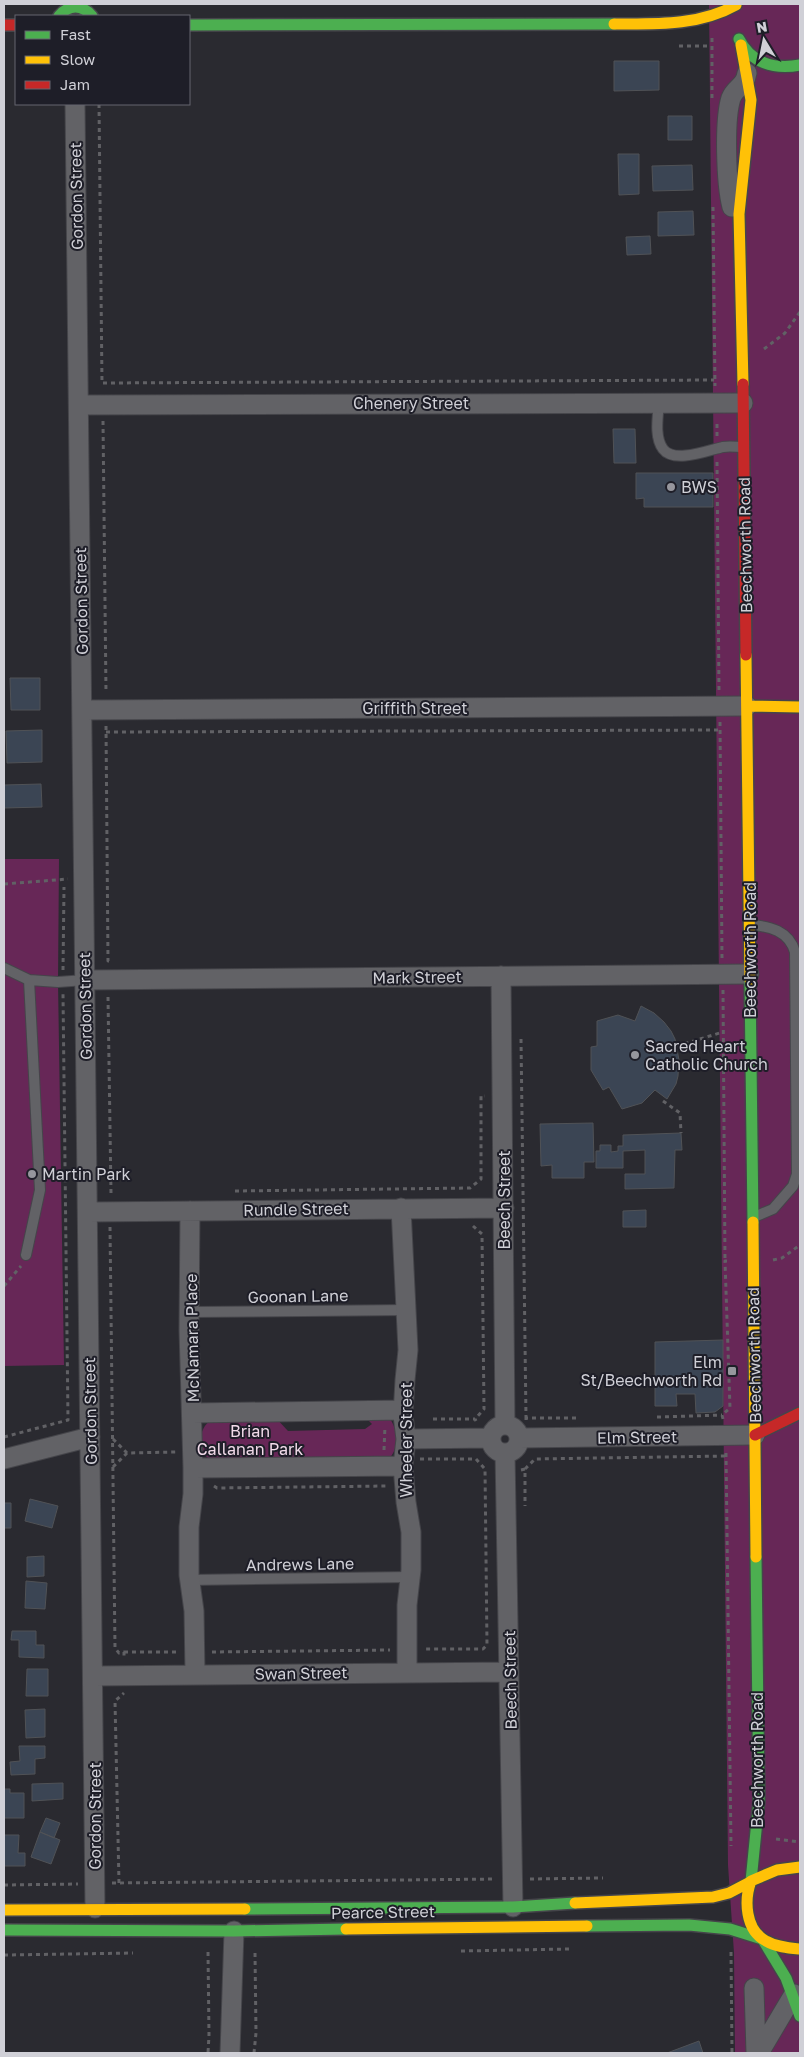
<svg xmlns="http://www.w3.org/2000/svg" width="804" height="2057" viewBox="0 0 804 2057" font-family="'Golos Text',sans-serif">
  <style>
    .green { fill: #672757 }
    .building { fill: #3b4554; stroke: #505256 }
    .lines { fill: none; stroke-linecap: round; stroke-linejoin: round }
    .lane-casing { stroke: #45454a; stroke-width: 12 }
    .street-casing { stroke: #45454a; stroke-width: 21 }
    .fast-casing { stroke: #45454a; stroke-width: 14 }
    .slow-casing { stroke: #45454a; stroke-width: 14 }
    .jam-casing { stroke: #45454a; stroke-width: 14 }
    .path { stroke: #616165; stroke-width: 3; stroke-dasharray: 4 4; stroke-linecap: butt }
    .lane { stroke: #626266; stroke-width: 10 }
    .street { stroke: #626266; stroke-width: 19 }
    .fast { stroke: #4caf50; stroke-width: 11 }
    .slow { stroke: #ffc107; stroke-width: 11 }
    .jam { stroke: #c62828; stroke-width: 11 }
    .poi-dot { fill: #96969d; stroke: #1e1e28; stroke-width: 2 }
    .labels { text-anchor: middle; stroke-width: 4; stroke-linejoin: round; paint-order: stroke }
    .street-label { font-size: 16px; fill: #d0d0d7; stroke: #1e1e28 }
    .poi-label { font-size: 16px; fill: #d0d0d7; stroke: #1e1e28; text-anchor: start }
    .park-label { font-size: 16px; fill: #f2dbea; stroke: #1e1e28 }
  </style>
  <rect width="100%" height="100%" fill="#2a2a30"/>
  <path class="green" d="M 709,4 L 800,4 L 800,2053 L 735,2053 L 734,1953 L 728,1865 Z
    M 4,859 L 59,859 L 58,982 L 64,1365 L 4,1366 Z
    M 364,1416 L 390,1419 C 398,1429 399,1451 388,1459 L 209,1459 C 197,1449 198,1427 212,1420 L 275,1417 L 288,1431 L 365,1429 L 372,1424 Z"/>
  <path class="building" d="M 614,61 L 659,61 L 659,90 L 614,91 Z
    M 668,116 L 692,116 L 692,140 L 668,140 Z
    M 618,154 L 639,154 L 639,194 L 619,195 Z
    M 692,165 L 693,190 L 653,191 L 652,166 Z
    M 693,211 L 694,235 L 658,236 L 658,212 Z
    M 650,236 L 651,254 L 627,255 L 626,237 Z
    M 613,429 L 635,429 L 636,463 L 614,463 Z
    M 636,473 L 713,473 L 713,507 L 644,507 L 644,498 L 636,499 Z
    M 10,678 L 40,678 L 40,710 L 11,710 Z
    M 42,730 L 42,762 L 7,763 L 6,731 Z
    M 41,784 L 42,807 L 4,808 L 4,785 Z
    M 641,1006 L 654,1013 L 664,1022 L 671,1031 L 675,1039 L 679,1060 L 678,1076 L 676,1084 L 667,1099 L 655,1090 L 642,1103 L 622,1109 L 609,1087 L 603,1090 L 591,1070 L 591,1047 L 597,1046 L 597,1021 L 618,1015 L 635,1021 Z
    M 593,1123 L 594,1162 L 584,1162 L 584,1178 L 552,1178 L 552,1165 L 541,1166 L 540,1124 Z
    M 681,1133 L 682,1150 L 675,1150 L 674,1188 L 625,1189 L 625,1174 L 645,1174 L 645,1150 L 623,1151 L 623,1168 L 596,1168 L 596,1151 L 600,1151 L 600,1145 L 611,1145 L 611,1152 L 618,1151 L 618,1146 L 623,1146 L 623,1135 Z
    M 646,1210 L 646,1227 L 623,1227 L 623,1211 Z
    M 723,1340 L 723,1406 L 715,1412 L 696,1413 L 695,1394 L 676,1394 L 677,1406 L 655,1406 L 655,1342 Z
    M 30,1499 L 58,1506 L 52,1528 L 25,1521 Z
    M 4,1503 L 11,1503 L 11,1528 L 4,1528 Z
    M 44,1556 L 44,1576 L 27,1577 L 27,1557 Z
    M 26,1581 L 47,1583 L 45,1609 L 25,1608 Z
    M 12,1631 L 36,1631 L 36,1645 L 44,1645 L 44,1658 L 19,1657 L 19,1640 L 11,1640 Z
    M 27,1669 L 48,1669 L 48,1696 L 26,1696 Z
    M 45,1709 L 45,1737 L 26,1738 L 25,1710 Z
    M 19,1746 L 45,1746 L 45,1758 L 35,1759 L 35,1774 L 11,1775 L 10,1762 L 20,1761 Z
    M 63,1783 L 63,1799 L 32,1801 L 32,1784 Z
    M 4,1789 L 10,1789 L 10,1793 L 24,1793 L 24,1818 L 4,1818 Z
    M 46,1818 L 60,1823 L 54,1838 L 40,1832 Z
    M 40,1832 L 60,1840 L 51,1864 L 31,1857 Z
    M 4,1835 L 19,1835 L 18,1853 L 25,1853 L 25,1866 L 4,1866 Z
    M 699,2041 L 703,2053 L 667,2053 Z"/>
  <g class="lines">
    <g class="lane-casing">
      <path id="lane" d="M 659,402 C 658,416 654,437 663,449 C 674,464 709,450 723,447 C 729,446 737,447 743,447
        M 750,925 C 770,926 789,931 795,952 L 797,1174 L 793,1186 L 773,1209 L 754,1217
        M 4,968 L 29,980 L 58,982 L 85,980
        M 26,1255 L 40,1190 L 29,980
        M 189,1312 L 408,1310
        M 189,1580 L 411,1577"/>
    </g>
    <g class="street-casing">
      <path id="street" d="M 75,104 L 95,1908
        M 732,207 C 726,184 724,120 731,98 C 735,87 745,87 747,73
        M 79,405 L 743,403
        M 83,710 L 747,706
        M 501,976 L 505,1425
        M 85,980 L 749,974
        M 401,1208 L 408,1350 L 405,1380 L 403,1415 L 406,1439 L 403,1466 L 406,1502 L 411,1532 L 411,1570 L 407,1605 L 407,1671
        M 190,1211 L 189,1330 L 193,1468 L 193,1494 L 189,1527 L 189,1575 L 194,1611 L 195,1674
        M 88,1212 L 504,1208
        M 193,1413 L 403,1410
        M491 1439a14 14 0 1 1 28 0a14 14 0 1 1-28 0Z
        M 519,1438 L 755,1435
        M 406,1439 L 491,1438
        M 505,1453 L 513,1907
        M 4,1459 L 90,1437
        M 193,1468 L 403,1466
        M 94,1676 L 509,1672
        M 754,1988 L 756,2053
        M 230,2053 L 234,1931
        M 759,2053 L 794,1994"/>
    </g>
    <g class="fast-casing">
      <path id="fast" d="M 59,16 C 69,4 82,4 92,16
        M 189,25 L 614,24
        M 739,39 C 751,63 774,70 800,65
        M 750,980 L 753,1222
        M 751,1881 L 759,1801 L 756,1557
        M 245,1909 L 513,1907 L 575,1903
        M 587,1926 L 689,1925 L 730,1929 L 762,1939
        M 4,1930 L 234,1931 L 346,1929
        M 763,1940 L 786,1978 L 800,2016"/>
    </g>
    <g class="slow-casing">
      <path id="slow" d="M 614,24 C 655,24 699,26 736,5
        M 741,45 L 751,100 L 739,214 L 743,384
        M 746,655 L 750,980
        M 747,706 L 800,707
        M 753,1222 L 756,1557
        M 800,1867 L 777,1870 L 751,1881 C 744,1900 745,1930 766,1941 C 776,1947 789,1948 800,1949
        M 575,1903 L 713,1897 L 729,1893 L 750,1882
        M 4,1910 L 245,1909
        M 346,1929 L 587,1926"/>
    </g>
    <g class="jam-casing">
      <path id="jam" d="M 4,25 L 16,25
        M 743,384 L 746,655
        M 755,1435 L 800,1413"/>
    </g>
    <path class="path" d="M 712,38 L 712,98
      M 679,46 L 711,46
      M 99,104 L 102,383 L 714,380
      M 713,207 L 715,386
      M 764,349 L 785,333 L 800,312
      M 103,421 L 106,693
      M 717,436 L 717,420
      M 717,462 L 719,691
      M 720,722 L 722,958
      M 106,726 L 108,961 L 109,961
      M 106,732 L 720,730
      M 4,884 L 68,879
      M 63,970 L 64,887
      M 723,990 L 725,1261
      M 108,997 L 111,1193 L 113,1193
      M 521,1039 L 526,1418
      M 677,1046 L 723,1032
      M 663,1101 L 680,1113 L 681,1133
      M 235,1191 L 470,1188 L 481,1179 L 481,1096 L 485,1096
      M 473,1226 L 482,1234 L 484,1409 L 475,1419 L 476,1421
      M 110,1227 L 115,1648 L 119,1653 L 124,1652 L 124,1659
      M 773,1260 L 782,1258 L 800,1245
      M 4,1286 L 21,1266
      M 657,1417 L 722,1415
      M 433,1419 L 475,1419
      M 723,1419 L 722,1415 L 730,1408 L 725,1261 L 727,1261
      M 526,1420 L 526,1418 L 576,1418
      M 4,1437 L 68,1420 L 63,994
      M 113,1439 L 127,1453
      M 384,1450 L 385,1426
      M 726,1453 L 731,1846
      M 420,1459 L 476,1459 L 485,1469 L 487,1645 L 483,1649 L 424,1649
      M 113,1467 L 127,1453 L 176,1452
      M 525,1469 L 535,1459 L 726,1456
      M 521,1470 L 525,1469 L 525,1506
      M 214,1486 L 217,1488 L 387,1486
      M 124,1652 L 178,1652
      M 212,1652 L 390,1650
      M 776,1839 L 800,1842
      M 530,1879 L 603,1878
      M 112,1883 L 496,1879
      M 119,1883 L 115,1701 L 124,1693
      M 4,1885 L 78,1884
      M 461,1951 L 569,1949
      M 208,1952 L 209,2035 L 208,2053
      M 731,1952 L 732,2053
      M 4,1955 L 133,1953
      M 254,2053 L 256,2033 L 255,1953 L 257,1953"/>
    <use href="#lane" class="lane"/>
    <use href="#street" class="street"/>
    <use href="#fast" class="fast"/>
    <use href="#slow" class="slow"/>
    <use href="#jam" class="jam"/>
  </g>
  <g class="poi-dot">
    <circle cx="671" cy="487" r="5"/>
    <circle cx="635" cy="1055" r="5"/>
    <circle cx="32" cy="1174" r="5"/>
    <rect x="727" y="1366" width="10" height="10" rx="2.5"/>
  </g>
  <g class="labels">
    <g class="street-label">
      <text transform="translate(76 196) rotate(-91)" y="6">Gordon Street</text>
      <text x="411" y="409">Chenery Street</text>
      <text transform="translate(745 545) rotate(-91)" y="6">Beechworth Road</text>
      <text transform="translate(81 601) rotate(-91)" y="6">Gordon Street</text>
      <text x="415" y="714">Griffith Street</text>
      <text transform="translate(750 950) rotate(-90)" y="6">Beechworth Road</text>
      <text transform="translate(417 977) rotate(-1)" y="6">Mark Street</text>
      <text transform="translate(85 1006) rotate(-91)" y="6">Gordon Street</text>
      <text transform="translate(504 1200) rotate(-90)" y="6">Beech Street</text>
      <text transform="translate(296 1209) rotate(-1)" y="6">Rundle Street</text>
      <text transform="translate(298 1296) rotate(-1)" y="6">Goonan Lane</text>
      <text transform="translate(192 1338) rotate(-91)" y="6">McNamara Place</text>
      <text transform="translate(754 1355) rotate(-91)" y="6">Beechworth Road</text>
      <text transform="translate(90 1411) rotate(-91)" y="6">Gordon Street</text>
      <text transform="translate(637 1437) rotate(-1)" y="6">Elm Street</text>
      <text transform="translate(406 1440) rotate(-90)" y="6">Wheeler Street</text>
      <text transform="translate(300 1564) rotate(-1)" y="6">Andrews Lane</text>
      <text transform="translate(301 1673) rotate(-1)" y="6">Swan Street</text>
      <text transform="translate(510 1680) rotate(-91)" y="6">Beech Street</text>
      <text transform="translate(757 1760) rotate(-90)" y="6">Beechworth Road</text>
      <text transform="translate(95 1816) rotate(-90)" y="6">Gordon Street</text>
      <text transform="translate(383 1912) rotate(-1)" y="6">Pearce Street</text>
    </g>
    <g class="poi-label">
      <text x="681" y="493">BWS</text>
      <text x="645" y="1052">Sacred Heart<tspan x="645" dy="18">Catholic Church</tspan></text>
      <text x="42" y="1180">Martin Park</text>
      <text x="722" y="1368" text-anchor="end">Elm<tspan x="722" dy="18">St/Beechworth Rd</tspan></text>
    </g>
    <g class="park-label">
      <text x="250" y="1437">Brian<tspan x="250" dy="18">Callanan Park</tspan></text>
    </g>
  </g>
  <rect width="804" height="2057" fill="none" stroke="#d0d0d7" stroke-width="10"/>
  <rect x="15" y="15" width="175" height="90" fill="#1e1e28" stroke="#65656e"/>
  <rect x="25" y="31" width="25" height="8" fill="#4caf50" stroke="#65656e"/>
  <text x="60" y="40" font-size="15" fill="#d0d0d7">Fast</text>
  <rect x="25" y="56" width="25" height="8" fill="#ffc107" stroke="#65656e"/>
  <text x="60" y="65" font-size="15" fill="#d0d0d7">Slow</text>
  <rect x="25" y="81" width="25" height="8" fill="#c62828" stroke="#65656e"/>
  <text x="60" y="90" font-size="15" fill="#d0d0d7">Jam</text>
  <g transform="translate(764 40) rotate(350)" stroke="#1e1e28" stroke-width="4" paint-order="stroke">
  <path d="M0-4L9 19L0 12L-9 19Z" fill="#d0d0d7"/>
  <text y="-8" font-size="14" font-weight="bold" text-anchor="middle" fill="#d0d0d7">N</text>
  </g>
</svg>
